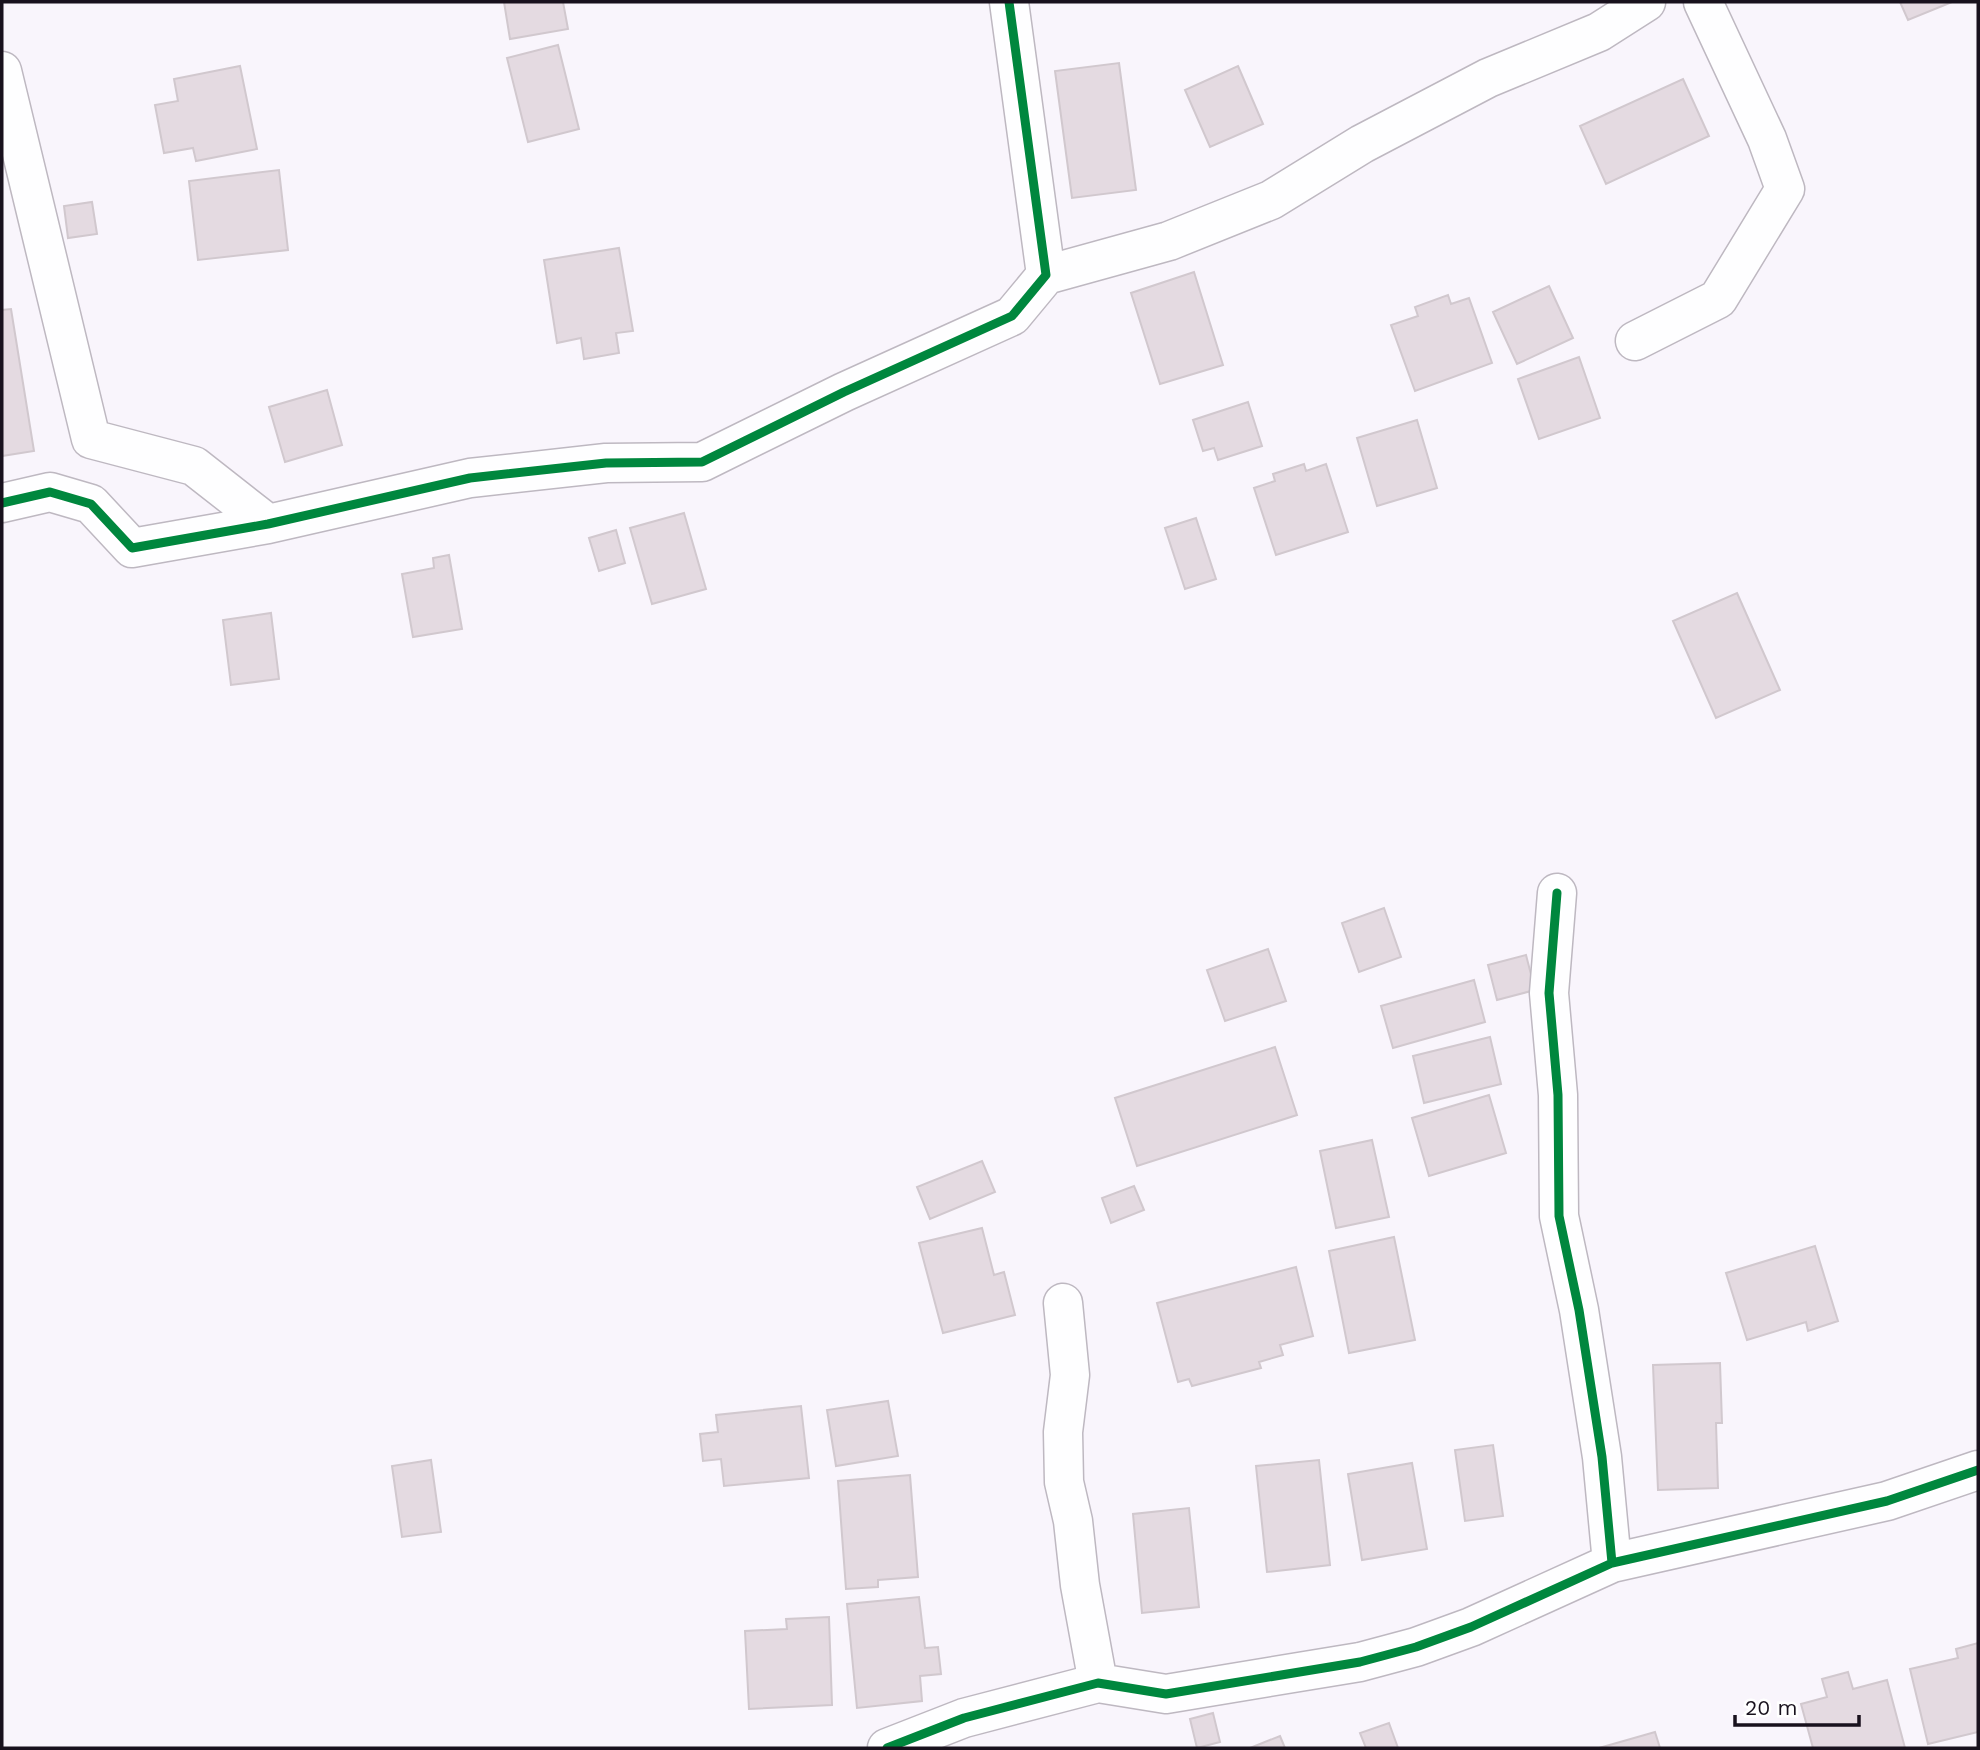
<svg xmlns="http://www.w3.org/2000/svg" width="1980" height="1750" viewBox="0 0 1980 1750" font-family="'Work Sans',sans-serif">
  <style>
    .building { fill: #e4dae1; stroke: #d1c8ce; stroke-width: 2 }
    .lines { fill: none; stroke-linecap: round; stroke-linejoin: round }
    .street-casing { stroke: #beb8c1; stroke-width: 41 }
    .street { stroke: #fefeff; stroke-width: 38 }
    .cycleway-casing { stroke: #fff; stroke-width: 13 }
    .cycleway { stroke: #00873e; stroke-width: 9 }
  </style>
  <rect width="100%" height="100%" fill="#f9f5fc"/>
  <path class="building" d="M 504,2 L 563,2 L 568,29 L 510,39 Z
    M 1900,2 L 1952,2 L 1908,20 Z
    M 558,45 L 579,129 L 528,142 L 507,58 Z
    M 1119,63 L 1136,190 L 1072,198 L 1055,71 Z
    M 240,66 L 257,149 L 196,161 L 193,148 L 164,153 L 155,105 L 178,101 L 174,79 Z
    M 1238,66 L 1263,124 L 1210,147 L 1185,90 Z
    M 1683,79 L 1709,136 L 1606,184 L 1580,126 Z
    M 279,170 L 288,250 L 198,260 L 189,181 Z
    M 92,202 L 97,234 L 68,238 L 64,206 Z
    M 619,248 L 633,331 L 616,333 L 619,353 L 584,359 L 581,338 L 557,343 L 544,260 Z
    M 1194,272 L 1223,365 L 1160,384 L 1131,293 Z
    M 1549,286 L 1573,338 L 1517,364 L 1493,312 Z
    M 1448,295 L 1451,304 L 1469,298 L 1492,363 L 1415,391 L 1391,325 L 1418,316 L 1415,307 Z
    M 11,309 L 34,451 L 2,456 L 2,310 Z
    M 1579,357 L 1600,418 L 1539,439 L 1518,379 Z
    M 327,390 L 342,445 L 285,462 L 269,407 Z
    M 1248,402 L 1262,446 L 1218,460 L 1214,448 L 1203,451 L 1193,420 Z
    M 1417,420 L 1437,488 L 1377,506 L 1357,438 Z
    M 1304,464 L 1306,471 L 1326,464 L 1348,532 L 1276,555 L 1254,488 L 1275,481 L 1273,474 Z
    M 684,513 L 706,589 L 652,604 L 630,528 Z
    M 1196,518 L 1216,579 L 1185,589 L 1165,528 Z
    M 616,530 L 625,563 L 599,571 L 589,538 Z
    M 449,555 L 462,629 L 413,637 L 402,574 L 434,568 L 433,558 Z
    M 1737,593 L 1780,690 L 1716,718 L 1673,621 Z
    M 271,613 L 279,679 L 231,685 L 223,620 Z
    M 1384,908 L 1401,957 L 1359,972 L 1342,923 Z
    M 1268,949 L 1286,1001 L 1225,1021 L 1207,970 Z
    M 1526,955 L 1535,990 L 1497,1000 L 1488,965 Z
    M 1474,980 L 1485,1022 L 1393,1048 L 1381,1006 Z
    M 1490,1037 L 1501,1084 L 1424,1103 L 1413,1056 Z
    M 1275,1047 L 1297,1115 L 1137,1166 L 1115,1098 Z
    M 1489,1095 L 1506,1153 L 1429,1176 L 1412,1118 Z
    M 1372,1140 L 1389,1217 L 1336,1228 L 1320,1151 Z
    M 982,1161 L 995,1192 L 930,1219 L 917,1187 Z
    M 1134,1186 L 1144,1210 L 1111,1223 L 1102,1198 Z
    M 982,1228 L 994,1275 L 1004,1272 L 1015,1315 L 943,1333 L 919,1243 Z
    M 1394,1237 L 1415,1340 L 1349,1353 L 1329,1251 Z
    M 1815,1246 L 1838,1321 L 1808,1331 L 1806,1322 L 1747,1340 L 1726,1273 Z
    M 1296,1267 L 1313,1336 L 1280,1345 L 1283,1355 L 1259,1362 L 1261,1368 L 1192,1386 L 1189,1379 L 1178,1382 L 1157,1303 Z
    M 1720,1363 L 1722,1423 L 1716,1423 L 1718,1488 L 1658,1490 L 1653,1365 Z
    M 888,1401 L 898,1456 L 836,1466 L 827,1410 Z
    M 801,1406 L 809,1478 L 724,1486 L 721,1459 L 703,1461 L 700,1434 L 718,1432 L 716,1415 Z
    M 1493,1445 L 1503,1516 L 1465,1521 L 1455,1450 Z
    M 431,1460 L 441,1532 L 402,1537 L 392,1466 Z
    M 1319,1460 L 1330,1565 L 1267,1572 L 1256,1466 Z
    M 1412,1463 L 1427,1549 L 1362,1560 L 1348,1474 Z
    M 910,1475 L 918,1577 L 878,1580 L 878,1587 L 846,1589 L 838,1481 Z
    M 1189,1508 L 1199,1607 L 1142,1613 L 1133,1514 Z
    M 919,1597 L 925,1648 L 938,1647 L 941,1674 L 920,1676 L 922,1701 L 857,1708 L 847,1604 Z
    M 829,1617 L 832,1705 L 749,1709 L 745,1631 L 787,1629 L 786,1619 Z
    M 1978,1643 L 1978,1732 L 1928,1744 L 1910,1669 L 1958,1658 L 1956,1649 Z
    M 1848,1672 L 1853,1689 L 1887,1680 L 1905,1748 L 1813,1748 L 1801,1704 L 1827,1697 L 1822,1679 Z
    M 1213,1713 L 1220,1742 L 1197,1748 L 1190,1719 Z
    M 1389,1723 L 1398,1748 L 1366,1748 L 1360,1733 Z
    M 1655,1732 L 1660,1748 L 1599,1748 Z
    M 1280,1736 L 1285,1748 L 1250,1748 Z"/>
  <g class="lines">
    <g class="street-casing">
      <path id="street" d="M 2,71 L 91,439 L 194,466 L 268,524
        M 1046,275 L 1169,241 L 1271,200 L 1362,144 L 1488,78 L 1599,32 L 1646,2
        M 1635,341 L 1718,299 L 1785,189 L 1767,139 L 1703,2
        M 2,503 L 50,492 L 91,504 L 132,548 L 268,524 L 470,478 L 606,463 L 702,462 L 844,392 L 1012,316 L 1046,275 L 1009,2
        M 1557,893 L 1549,993 L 1558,1095 L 1559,1216 L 1579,1310 L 1602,1457 L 1612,1563
        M 1063,1303 L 1070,1375 L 1063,1432 L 1064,1482 L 1073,1521 L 1080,1585 L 1098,1683
        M 887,1748 L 964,1718 L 1098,1683 L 1166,1694 L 1360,1662 L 1416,1647 L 1471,1627 L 1612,1563 L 1887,1501 L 1978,1470"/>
    </g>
    <use href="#street" class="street"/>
    <g class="cycleway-casing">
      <path id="cycleway" d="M 2,503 L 50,492 L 91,504 L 132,548 L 268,524 L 470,478 L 606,463 L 702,462 L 844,392 L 1012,316 L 1046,275 L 1009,2
        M 1557,893 L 1549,993 L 1558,1095 L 1559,1216 L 1579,1310 L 1602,1457 L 1612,1563
        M 887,1748 L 964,1718 L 1098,1683 L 1166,1694 L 1360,1662 L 1416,1647 L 1471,1627 L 1612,1563 L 1887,1501 L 1978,1470"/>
    </g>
    <use href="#cycleway" class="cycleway"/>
  </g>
  <rect width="1980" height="1750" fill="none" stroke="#18111d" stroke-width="7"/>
  <path d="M1735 1715v10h124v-10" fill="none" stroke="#18111d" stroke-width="3.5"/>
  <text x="1745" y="1715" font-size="21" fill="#18111d" stroke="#ffffff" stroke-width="5" paint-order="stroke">20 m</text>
</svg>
